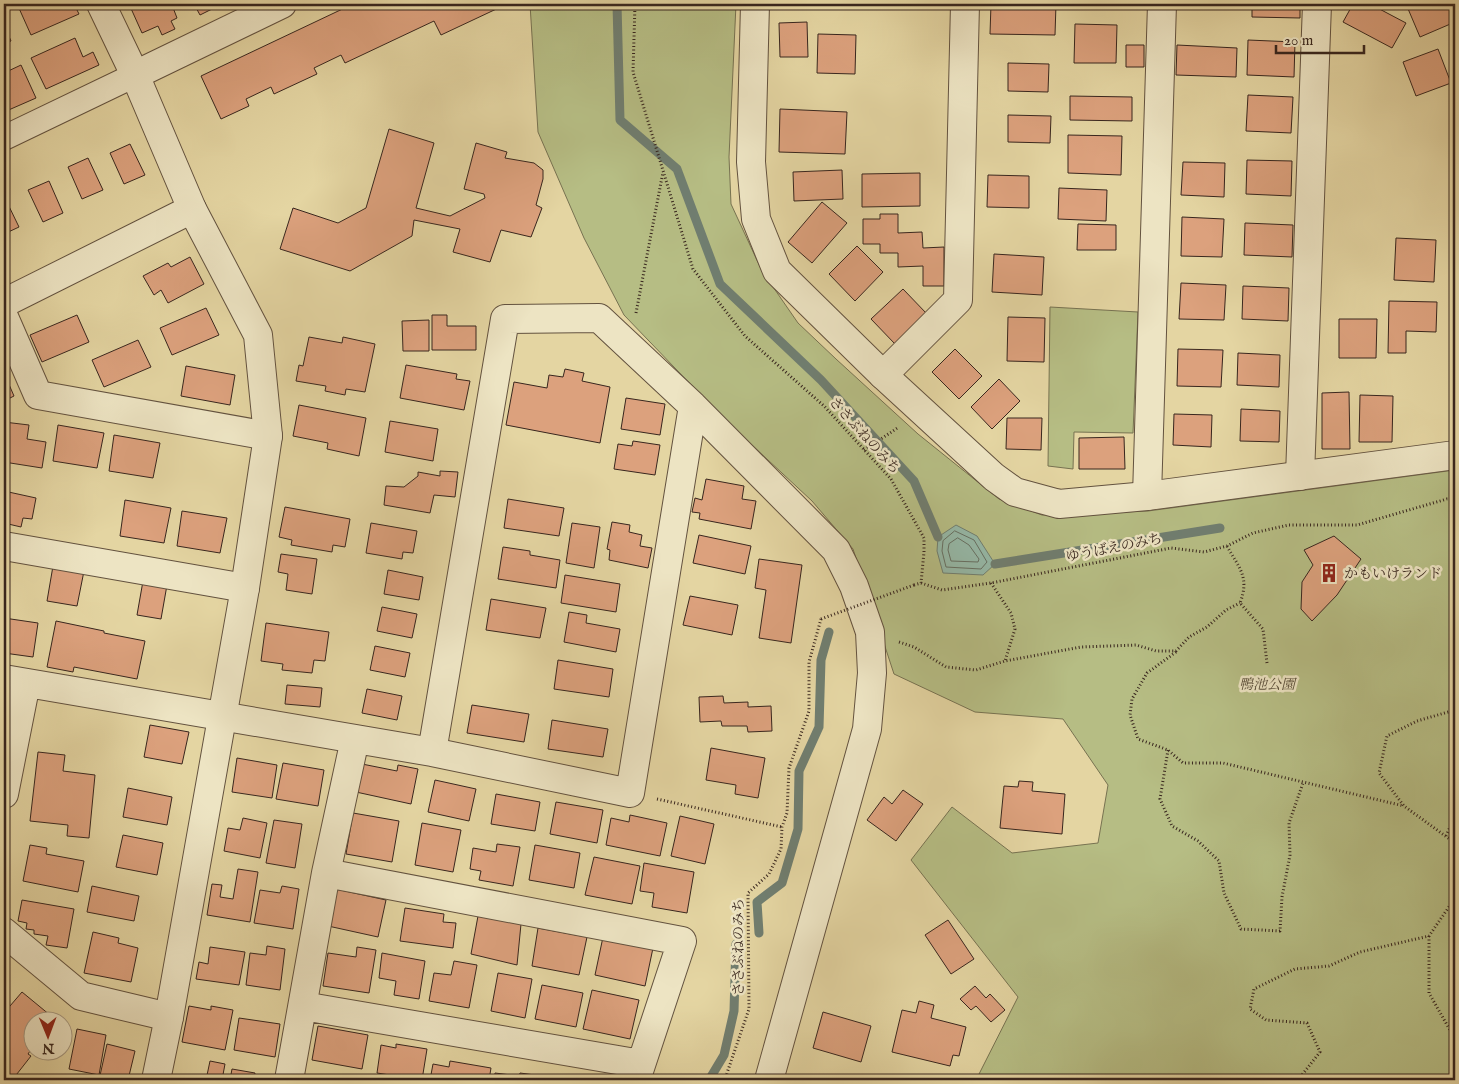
<svg xmlns="http://www.w3.org/2000/svg" width="1459" height="1084" viewBox="0 0 1459 1084" font-family="'IM FELL English','Noto Serif JP',serif">
  <style>
    .green { fill: #b6bd84; stroke: #777251 }
    .water { fill: #95b8a7; stroke: #707e70 }
    .lines { fill: none; stroke-linecap: round; stroke-linejoin: round }
    .shore { stroke: #666f62; stroke-width: 1 }
    .stream { stroke: #707e70; stroke-width: 9 }
    .building { fill: #dca17d; stroke: #38261e }
    .pedestrian-casing { stroke: #63523f; stroke-width: 26 }
    .minor-casing { stroke: #63523f; stroke-width: 30 }
    .tertiary-casing { stroke: #63523f; stroke-width: 30 }
    .path { stroke: #38261e; stroke-width: 3; stroke-dasharray: 1 2.5; stroke-linecap: butt }
    .pedestrian { stroke: #ede4c3; stroke-width: 24 }
    .minor { stroke: #ede4c3; stroke-width: 28 }
    .tertiary { stroke: #ede4c3; stroke-width: 28 }
    .path-bridge { stroke: #38261e; stroke-width: 3; stroke-dasharray: 1 2.5; stroke-linecap: butt }
    .labels { text-anchor: middle; stroke-width: 5; stroke-linejoin: round; paint-order: stroke }
    .street-label { font-size: 14px; fill: #38261e; stroke: #ede4c3 }
    .poi-label { font-size: 14px; fill: #38261e; stroke: #ede4c3; text-anchor: start }
    .park-label { font-size: 14px; font-style: italic; fill: #584c38; stroke: #ede4c3 }
  </style>
  <rect width="100%" height="100%" fill="#e4d5a2"/>
  <filter id="stains"><feTurbulence type="fractalNoise" baseFrequency=".004" numOctaves="4"/><feColorMatrix values="0 0 0 0 .2 0 0 0 0 .09 0 0 0 0 .02 0 0 0 .5 -.17"/></filter>
  <radialGradient id="worn" r=".72"><stop offset=".6" stop-color="#630" stop-opacity="0"/><stop offset="1" stop-color="#630" stop-opacity=".3"/></radialGradient>
  <path class="green" d="M 530,4 L 736,4 L 729,157 L 731,204 L 762,271 L 798,323 L 836,359 L 918,434 L 999,499 L 1042,515 L 1148,511 L 1455,470 L 1455,1080 L 976,1080 L 1018,997 L 911,860 L 952,807 L 1012,853 L 1098,843 L 1108,785 L 1063,719 L 975,712 L 894,674 L 853,549 L 812,501 L 724,419 L 624,315 L 584,238 L 538,132 Z
    M 1050,307 L 1138,312 L 1133,433 L 1074,432 L 1073,469 L 1048,466 Z"/>
  <path class="water" d="M 956,525 L 977,536 L 995,564 L 983,575 L 943,573 L 937,551 L 938,537 Z"/>
  <g class="lines">
    <path class="shore" d="M 955,531 L 974,540 L 987,562 L 981,569 L 946,567 L 942,551 L 943,541 Z
      M 958,538 L 969,545 L 979,559 L 978,562 L 951,561 L 948,550 L 949,544 Z"/>
    <path class="stream" d="M 617,4 L 620,120 L 677,169 L 720,284 L 821,380 L 914,481 L 938,537
      M 995,564 L 1220,528
      M 759,933 L 757,902 L 782,883 L 798,829 L 799,771 L 819,727 L 821,660 L 829,632
      M 709,1080 L 724,1055 L 734,1011 L 736,944"/>
  </g>
  <path class="building" d="M 24,4 L 74,4 L 79,14 L 31,35 L 18,6 Z
    M 129,4 L 176,4 L 172,5 L 177,18 L 171,21 L 175,29 L 162,35 L 158,26 L 142,33 Z
    M 194,4 L 219,4 L 220,5 L 200,15 Z
    M 353,4 L 507,4 L 441,35 L 434,21 L 345,63 L 341,55 L 314,68 L 317,74 L 274,94 L 271,87 L 246,99 L 249,106 L 221,119 L 201,76 Z
    M 784,4 L 852,4 L 852,6 Z
    M 991,4 L 1056,4 L 1055,35 L 990,34 Z
    M 1252,4 L 1300,4 L 1300,18 L 1252,17 Z
    M 1353,4 L 1370,4 L 1406,23 L 1392,48 L 1343,22 Z
    M 1406,4 L 1455,4 L 1455,22 L 1420,37 Z
    M 807,22 L 808,57 L 780,57 L 779,23 Z
    M 1075,24 L 1117,25 L 1116,63 L 1074,63 Z
    M 4,25 L 11,41 L 4,44 Z
    M 818,34 L 856,35 L 855,74 L 817,73 Z
    M 75,38 L 83,57 L 93,52 L 99,65 L 46,89 L 31,58 Z
    M 1248,40 L 1295,42 L 1294,77 L 1247,75 Z
    M 1126,45 L 1144,45 L 1144,67 L 1126,67 Z
    M 1177,45 L 1237,48 L 1236,77 L 1176,75 Z
    M 1438,49 L 1451,83 L 1416,96 L 1403,62 Z
    M 1008,63 L 1049,64 L 1048,92 L 1008,91 Z
    M 21,65 L 36,98 L 4,112 L 4,73 Z
    M 1248,95 L 1293,97 L 1291,133 L 1246,131 Z
    M 1070,96 L 1132,97 L 1132,121 L 1070,120 Z
    M 780,109 L 847,112 L 845,154 L 779,152 Z
    M 1008,115 L 1051,116 L 1050,143 L 1008,142 Z
    M 389,129 L 434,143 L 416,208 L 450,216 L 485,198 L 484,194 L 464,189 L 476,143 L 507,152 L 505,158 L 534,163 L 543,170 L 543,179 L 536,205 L 542,208 L 531,237 L 501,230 L 490,262 L 453,252 L 460,229 L 414,220 L 412,236 L 350,271 L 280,249 L 293,208 L 338,223 L 366,208 Z
    M 1068,135 L 1122,136 L 1121,175 L 1068,173 Z
    M 130,144 L 145,175 L 124,184 L 110,153 Z
    M 88,158 L 103,190 L 82,199 L 68,167 Z
    M 1247,160 L 1292,161 L 1291,196 L 1246,194 Z
    M 1183,162 L 1225,163 L 1224,197 L 1181,195 Z
    M 842,170 L 843,199 L 794,201 L 793,172 Z
    M 920,173 L 920,206 L 862,207 L 862,174 Z
    M 988,175 L 1029,176 L 1029,208 L 987,207 Z
    M 49,181 L 63,213 L 43,222 L 28,190 Z
    M 1059,188 L 1107,190 L 1106,221 L 1058,219 Z
    M 4,196 L 19,227 L 4,234 Z
    M 822,202 L 847,223 L 812,263 L 788,242 Z
    M 880,214 L 898,214 L 898,233 L 922,232 L 923,248 L 944,247 L 944,286 L 923,286 L 923,266 L 898,267 L 898,253 L 880,253 L 880,244 L 863,244 L 863,219 L 880,219 Z
    M 1182,217 L 1224,219 L 1222,257 L 1181,256 Z
    M 1245,223 L 1293,225 L 1292,257 L 1244,255 Z
    M 1078,224 L 1116,225 L 1116,250 L 1077,250 Z
    M 1396,238 L 1436,240 L 1434,282 L 1394,280 Z
    M 857,246 L 883,272 L 855,301 L 829,274 Z
    M 994,254 L 1044,257 L 1042,295 L 992,292 Z
    M 190,257 L 204,284 L 168,303 L 161,290 L 154,295 L 143,276 L 168,263 L 171,267 Z
    M 1181,283 L 1226,285 L 1224,320 L 1179,319 Z
    M 1243,286 L 1289,288 L 1288,321 L 1242,319 Z
    M 903,289 L 927,314 L 895,344 L 871,319 Z
    M 1389,301 L 1437,302 L 1436,332 L 1406,331 L 1406,353 L 1388,353 Z
    M 206,308 L 219,335 L 172,355 L 160,328 Z
    M 77,315 L 89,342 L 42,362 L 30,335 Z
    M 432,315 L 447,315 L 447,326 L 476,326 L 476,350 L 432,350 Z
    M 1008,317 L 1045,318 L 1044,362 L 1007,361 Z
    M 1339,319 L 1377,319 L 1376,358 L 1339,358 Z
    M 429,320 L 429,351 L 403,351 L 402,321 Z
    M 309,337 L 342,343 L 343,337 L 375,344 L 365,392 L 346,389 L 345,395 L 325,391 L 326,386 L 296,381 L 299,365 L 303,366 Z
    M 138,340 L 151,367 L 104,387 L 92,360 Z
    M 955,349 L 982,376 L 959,399 L 932,372 Z
    M 1178,349 L 1223,350 L 1221,387 L 1177,386 Z
    M 1238,353 L 1280,355 L 1279,387 L 1237,385 Z
    M 406,365 L 457,374 L 456,379 L 470,381 L 464,410 L 400,398 Z
    M 186,366 L 235,375 L 230,405 L 181,396 Z
    M 565,369 L 584,373 L 582,381 L 610,387 L 600,443 L 506,425 L 514,382 L 547,388 L 549,375 L 563,377 Z
    M 4,373 L 14,396 L 4,401 Z
    M 999,379 L 1020,401 L 992,429 L 971,407 Z
    M 1349,392 L 1350,449 L 1322,449 L 1322,393 Z
    M 1360,395 L 1393,396 L 1392,442 L 1359,442 Z
    M 626,398 L 665,404 L 660,435 L 621,429 Z
    M 299,405 L 366,418 L 359,456 L 327,449 L 328,443 L 293,436 Z
    M 1241,409 L 1280,411 L 1279,442 L 1240,441 Z
    M 1174,414 L 1212,415 L 1211,447 L 1173,445 Z
    M 1007,418 L 1042,418 L 1041,450 L 1006,449 Z
    M 390,421 L 438,429 L 433,461 L 385,452 Z
    M 4,422 L 29,425 L 27,439 L 46,442 L 42,468 L 4,462 Z
    M 58,425 L 104,433 L 97,468 L 53,461 Z
    M 114,435 L 160,443 L 153,478 L 109,471 Z
    M 1124,437 L 1125,469 L 1079,469 L 1079,438 Z
    M 633,441 L 660,445 L 655,475 L 614,469 L 618,444 L 632,446 Z
    M 440,471 L 458,472 L 455,497 L 434,495 L 430,513 L 384,505 L 386,486 L 404,487 L 418,476 L 418,472 L 440,476 Z
    M 706,479 L 744,486 L 742,499 L 756,501 L 751,529 L 699,519 L 700,513 L 692,512 L 695,498 L 702,500 Z
    M 4,491 L 36,498 L 32,519 L 23,518 L 21,527 L 4,523 Z
    M 508,499 L 564,508 L 559,536 L 504,528 Z
    M 125,500 L 171,508 L 164,543 L 120,536 Z
    M 285,507 L 350,519 L 345,547 L 333,545 L 332,552 L 291,545 L 292,540 L 279,537 Z
    M 182,511 L 227,518 L 220,553 L 177,546 Z
    M 612,522 L 630,525 L 629,532 L 642,535 L 640,546 L 652,548 L 648,568 L 609,560 L 610,550 L 607,549 Z
    M 371,523 L 417,531 L 413,553 L 403,552 L 402,559 L 366,553 Z
    M 572,523 L 600,527 L 594,568 L 566,563 Z
    M 699,535 L 751,546 L 745,574 L 693,563 Z
    M 1334,536 L 1361,559 L 1337,595 L 1312,621 L 1301,609 L 1302,582 L 1313,565 L 1304,550 Z
    M 503,547 L 530,551 L 530,555 L 560,560 L 556,588 L 498,579 Z
    M 281,554 L 317,559 L 312,594 L 286,590 L 288,574 L 278,572 Z
    M 759,559 L 802,565 L 791,643 L 759,638 L 766,590 L 755,588 Z
    M 53,566 L 84,571 L 77,606 L 47,601 Z
    M 388,570 L 423,577 L 419,600 L 384,594 Z
    M 565,575 L 620,584 L 616,612 L 561,603 Z
    M 143,581 L 167,585 L 161,619 L 137,615 Z
    M 690,596 L 738,605 L 732,635 L 683,625 Z
    M 491,599 L 546,608 L 540,638 L 486,630 Z
    M 382,607 L 417,614 L 412,638 L 377,631 Z
    M 569,612 L 587,615 L 586,623 L 620,629 L 616,652 L 564,642 Z
    M 4,618 L 38,623 L 33,657 L 4,653 Z
    M 56,621 L 104,631 L 104,633 L 145,641 L 137,679 L 74,667 L 73,672 L 47,667 Z
    M 266,623 L 329,632 L 325,661 L 314,660 L 312,673 L 282,670 L 283,664 L 261,661 Z
    M 375,646 L 410,653 L 405,677 L 370,670 Z
    M 558,660 L 613,669 L 609,697 L 554,689 Z
    M 287,685 L 322,688 L 320,707 L 285,704 Z
    M 367,689 L 402,696 L 397,720 L 362,713 Z
    M 723,696 L 724,703 L 748,702 L 748,707 L 771,706 L 772,731 L 748,732 L 747,726 L 722,726 L 721,721 L 700,722 L 699,697 Z
    M 472,705 L 529,714 L 524,742 L 467,733 Z
    M 552,720 L 608,729 L 603,757 L 548,749 Z
    M 150,725 L 189,732 L 182,764 L 144,757 Z
    M 711,748 L 765,758 L 758,798 L 735,794 L 736,785 L 706,780 Z
    M 38,752 L 65,755 L 63,771 L 95,775 L 89,838 L 67,836 L 68,825 L 30,821 Z
    M 237,758 L 277,765 L 272,798 L 232,792 Z
    M 283,763 L 324,770 L 318,806 L 276,799 Z
    M 362,764 L 397,771 L 398,765 L 418,769 L 411,804 L 356,792 Z
    M 435,780 L 476,789 L 469,821 L 428,812 Z
    M 1019,781 L 1033,782 L 1032,791 L 1065,794 L 1062,834 L 1000,828 L 1004,786 L 1018,787 Z
    M 128,788 L 172,797 L 167,825 L 123,817 Z
    M 903,790 L 923,804 L 896,841 L 867,820 L 884,797 L 892,804 Z
    M 496,794 L 540,802 L 535,831 L 491,824 Z
    M 556,802 L 603,810 L 597,843 L 550,834 Z
    M 353,813 L 399,821 L 392,862 L 346,854 Z
    M 630,815 L 667,823 L 660,856 L 606,845 L 611,818 L 629,822 Z
    M 680,816 L 714,824 L 705,864 L 671,856 Z
    M 243,818 L 267,823 L 260,858 L 224,851 L 228,828 L 240,830 Z
    M 274,820 L 302,824 L 295,868 L 266,863 Z
    M 422,823 L 461,830 L 453,872 L 415,865 Z
    M 123,835 L 163,843 L 157,875 L 116,867 Z
    M 497,844 L 520,847 L 513,886 L 479,880 L 481,871 L 470,869 L 473,848 L 496,852 Z
    M 30,845 L 47,848 L 46,854 L 84,861 L 78,892 L 23,881 Z
    M 535,845 L 580,853 L 574,888 L 529,880 Z
    M 594,857 L 640,866 L 632,904 L 585,895 Z
    M 644,863 L 694,872 L 687,913 L 652,907 L 654,893 L 640,891 Z
    M 238,869 L 258,872 L 250,922 L 207,915 L 212,884 L 222,885 L 220,897 L 233,899 Z
    M 92,886 L 139,896 L 134,921 L 87,912 Z
    M 282,886 L 299,889 L 293,929 L 254,923 L 260,890 L 280,893 Z
    M 336,889 L 386,900 L 378,937 L 328,926 Z
    M 22,900 L 74,909 L 67,948 L 46,945 L 48,936 L 34,934 L 34,930 L 26,929 L 27,923 L 18,921 Z
    M 405,908 L 444,914 L 443,922 L 456,923 L 453,948 L 400,941 Z
    M 478,916 L 521,924 L 517,965 L 471,954 Z
    M 948,920 L 974,959 L 951,974 L 925,935 Z
    M 538,928 L 587,937 L 579,975 L 532,966 Z
    M 93,932 L 119,938 L 118,943 L 138,948 L 131,982 L 84,973 Z
    M 603,937 L 653,948 L 645,986 L 595,975 Z
    M 267,946 L 285,949 L 280,990 L 246,985 L 250,953 L 266,955 Z
    M 210,947 L 245,952 L 239,985 L 196,979 L 199,962 L 208,964 Z
    M 357,947 L 376,950 L 369,993 L 323,986 L 328,953 L 356,957 Z
    M 382,953 L 425,961 L 419,999 L 394,995 L 396,981 L 379,978 Z
    M 454,961 L 477,965 L 469,1008 L 429,1001 L 434,973 L 451,975 Z
    M 498,973 L 532,979 L 525,1018 L 491,1011 Z
    M 542,985 L 583,993 L 576,1027 L 535,1019 Z
    M 975,986 L 986,998 L 990,994 L 1005,1010 L 991,1022 L 976,1006 L 971,1010 L 960,999 Z
    M 592,990 L 639,1000 L 630,1039 L 583,1029 Z
    M 22,992 L 56,1020 L 55,1022 L 32,1022 L 32,1048 L 28,1054 L 31,1056 L 13,1079 L 9,1075 L 4,1080 L 4,1013 Z
    M 919,1001 L 934,1005 L 931,1018 L 966,1027 L 959,1056 L 953,1055 L 950,1066 L 892,1052 L 902,1010 L 916,1013 Z
    M 189,1006 L 211,1010 L 211,1006 L 233,1010 L 225,1050 L 182,1042 Z
    M 823,1012 L 871,1026 L 861,1062 L 813,1048 Z
    M 239,1018 L 280,1024 L 275,1057 L 234,1050 Z
    M 318,1026 L 368,1035 L 362,1069 L 312,1060 Z
    M 77,1029 L 106,1035 L 99,1075 L 69,1069 Z
    M 107,1044 L 135,1051 L 128,1080 L 99,1080 Z
    M 396,1044 L 427,1049 L 422,1080 L 377,1073 L 381,1045 L 396,1048 Z
    M 210,1061 L 225,1064 L 222,1080 L 178,1080 L 179,1075 L 206,1080 Z
    M 450,1061 L 491,1068 L 489,1080 L 430,1080 L 433,1064 L 449,1067 Z
    M 232,1069 L 255,1073 L 254,1080 L 230,1080 Z
    M 495,1073 L 519,1076 L 520,1073 L 550,1077 L 550,1080 L 494,1080 Z
    M 557,1077 L 575,1080 L 556,1080 Z"/>
  <g class="lines">
    <g class="pedestrian-casing">
      <path id="pedestrian" d="M 4,138 L 135,75"/>
    </g>
    <g class="minor-casing">
      <path id="minor" d="M 135,75 L 282,4
        M 4,303 L 192,209
        M 4,317 L 38,395 L 268,436
        M 883,375 L 958,300 L 965,4
        M 1300,476 L 1317,4
        M 1147,496 L 1162,4
        M 4,546 L 245,588
        M 4,679 L 432,752 L 630,793 L 693,406
        M 432,752 L 505,319 L 599,318 L 693,406 L 836,550 L 854,586 L 870,632 L 872,673 L 867,729 L 769,1080
        M 4,794 L 26,683
        M 326,873 L 682,941 L 636,1080
        M 4,932 L 81,996 L 169,1017
        M 303,1006 L 641,1064
        M 289,1080 L 326,873 L 355,739"/>
    </g>
    <g class="tertiary-casing">
      <path id="tertiary" d="M 101,4 L 135,75 L 192,209 L 258,335 L 268,436 L 245,588 L 169,1017 L 156,1080
        M 755,4 L 751,162 L 756,219 L 777,271 L 883,375 L 994,477 L 1015,492 L 1059,504 L 1147,496 L 1455,455"/>
    </g>
    <path class="path" d="M 635,4 L 633,72 L 693,269 L 745,336 L 824,406 L 891,479 L 924,538 L 924,552 L 921,583
      M 636,313 L 663,172
      M 864,450 L 899,427
      M 1227,546 C 1239,568 1250,577 1240,603 L 1263,629 L 1267,663
      M 921,583 L 942,590 L 991,583 L 1171,548 L 1204,552 L 1227,546 L 1253,533 L 1289,525 L 1357,525 L 1447,499 L 1455,499
      M 991,583 L 1011,613 L 1015,629 L 1005,661
      M 914,585 L 921,583
      M 899,642 L 914,647 L 946,667 L 976,670 L 1005,661 L 1081,647 L 1136,645 L 1156,651 L 1176,651 L 1189,637 L 1207,627 L 1226,610 L 1240,603
      M 1176,652 L 1147,673 L 1132,699 L 1130,715 L 1138,739 L 1168,750 L 1183,763 L 1223,763 L 1404,806
      M 1455,710 L 1417,721 L 1387,736 L 1379,773 L 1404,806 L 1455,843
      M 1168,750 L 1160,799 L 1172,826 L 1198,841 L 1219,861 L 1224,893 L 1241,929 L 1280,931 L 1282,897 L 1290,855 L 1289,823 L 1303,783
      M 657,799 L 782,827
      M 1446,836 L 1455,816
      M 1429,936 L 1429,993 L 1455,1039
      M 723,1080 L 726,1076 L 749,1009 L 748,893 L 769,874 L 781,849 L 782,827 L 787,813 L 789,768 L 809,711 L 809,662 L 821,619
      M 1298,1080 L 1320,1052 L 1307,1023 L 1266,1020 L 1250,1009 L 1254,989 L 1295,969 L 1329,966 L 1360,952 L 1429,936 L 1455,898"/>
    <use href="#pedestrian" class="pedestrian"/>
    <use href="#minor" class="minor"/>
    <use href="#tertiary" class="tertiary"/>
    <path class="path-bridge" d="M 821,619 L 914,585"/>
  </g>
  <defs>
    <g id="building-bare" transform="scale(1.5)"><path d="M-4-6H4V6H1V3H-1V6H-4ZM-2.5-4.3h1.7v1.8h-1.7ZM.8-4.3h1.7v1.8H.8ZM-2.5-1h1.7V.8h-1.7ZM.8-1h1.7V.8H.8Z" fill="#8f2418" stroke="#ede4c3" stroke-width="2.5" paint-order="stroke"/></g>
  </defs>
  <g fill-rule="evenodd">
    <use href="#building-bare" x="1329" y="573"/>
  </g>
  <g class="labels">
    <g class="street-label">
      <text transform="translate(865 435) rotate(48)" y="5">ささぶねのみち</text>
      <text transform="translate(1114 547) rotate(-11)" y="5">ゆうばえのみち</text>
      <text transform="translate(738 947) rotate(-90)" y="5">ささぶねのみち</text>
    </g>
    <g class="poi-label">
      <text x="1344" y="578">かもいけランド</text>
    </g>
    <g class="park-label">
      <text x="1267" y="689">鴨池公園</text>
    </g>
  </g>
  <rect width="1459" height="1084" fill="none" stroke="#e4d5a2" stroke-width="20"/>
  <rect x="5" y="5" width="1449" height="1074" fill="none" stroke="#38261e" stroke-width="2.5"/>
  <rect x="10" y="10" width="1439" height="1064" fill="none" stroke="#38261e"/>
  <g transform="translate(48 1036) rotate(179)"><circle r="24" fill="#ede4c3" stroke="#a59881"/>
  <path d="M0-4L9 19L0 12L-9 19Z" fill="#8f2418"/>
  <text y="-8" font-size="14" font-weight="bold" text-anchor="middle" fill="#38261e">N</text>
  </g>
  <path d="M1276 45v8h88v-8" fill="none" stroke="#38261e" stroke-width="2.5"/>
  <text x="1284" y="45" font-size="15" fill="#38261e" stroke="#ede4c3" stroke-width="4" paint-order="stroke">20 m</text>
  <rect width="100%" height="100%" filter="url(#stains)"/>
  <rect width="100%" height="100%" fill="url(#worn)"/>
</svg>
